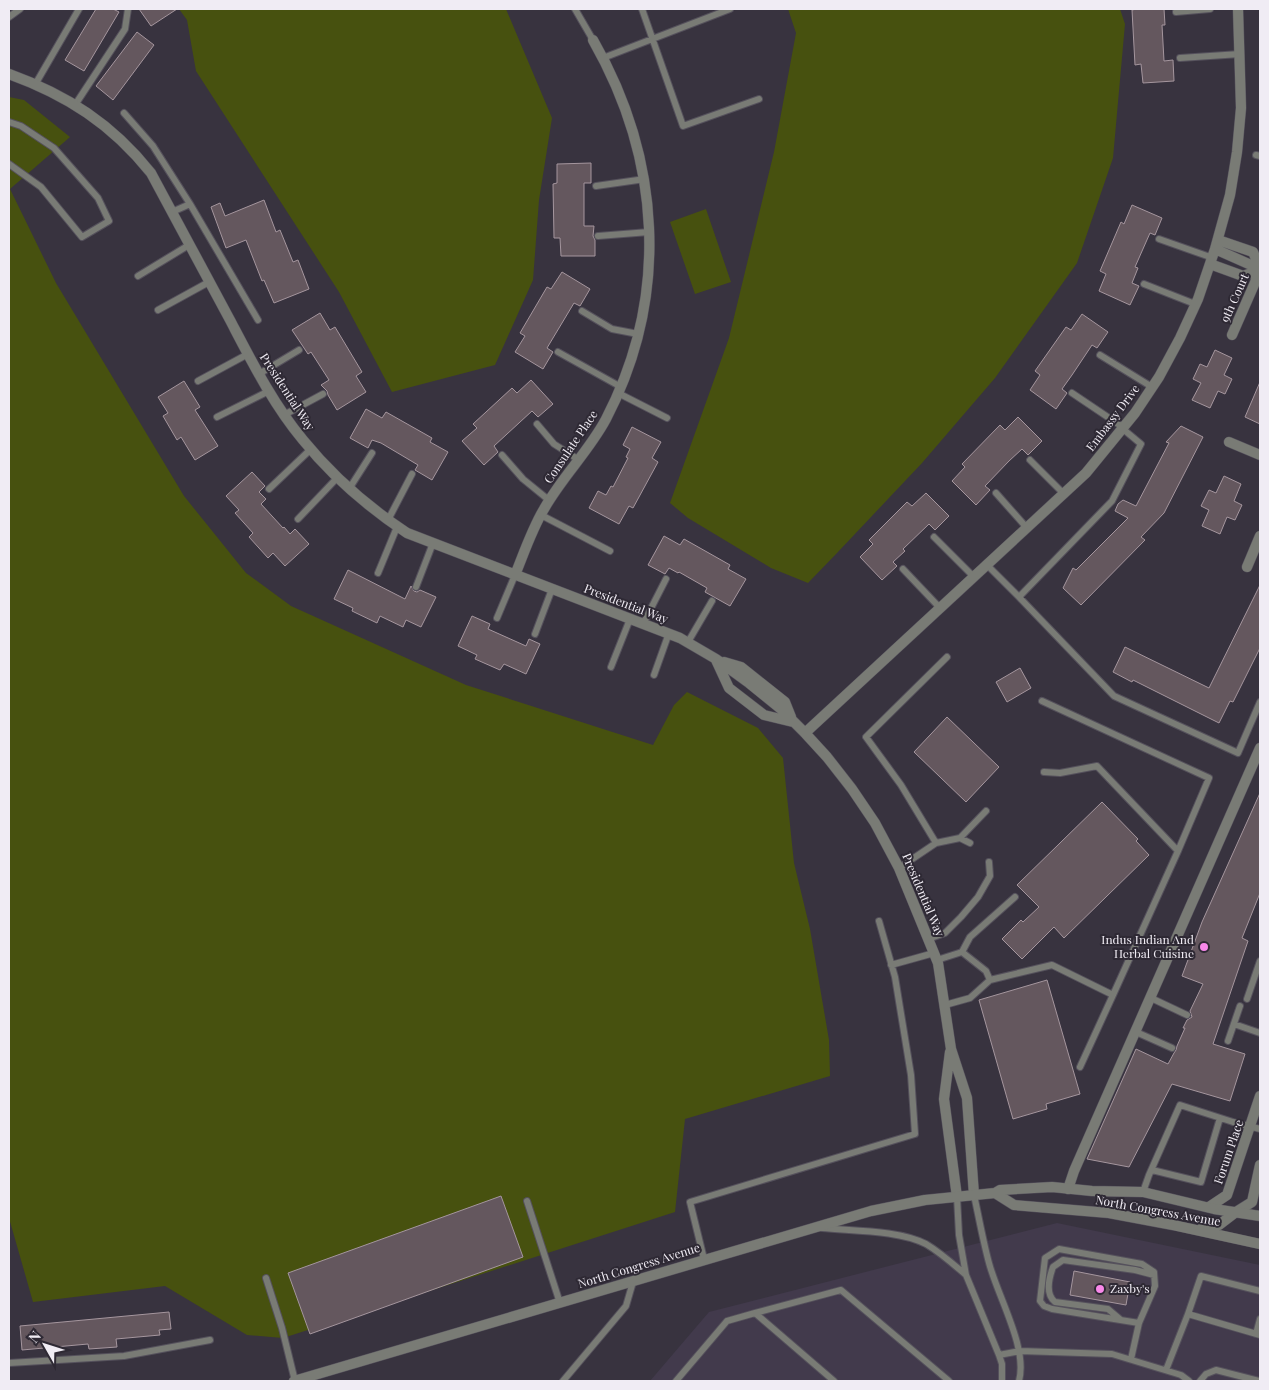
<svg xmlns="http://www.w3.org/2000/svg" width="1269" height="1390" viewBox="0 0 1269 1390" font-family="'Playfair Display',serif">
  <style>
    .built { fill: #423a4c }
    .green { fill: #47510f }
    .building { fill: #64575e; stroke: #a5969e }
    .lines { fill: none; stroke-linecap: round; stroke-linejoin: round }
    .service-casing { stroke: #55515c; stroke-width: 8 }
    .minor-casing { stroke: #55515c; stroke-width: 11 }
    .tertiary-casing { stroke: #55515c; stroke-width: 11 }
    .service { stroke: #797b75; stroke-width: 6 }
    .minor { stroke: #797b75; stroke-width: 10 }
    .tertiary { stroke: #797b75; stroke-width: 10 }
    .poi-dot { fill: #f888e9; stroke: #2e2934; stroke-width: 2 }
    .labels { text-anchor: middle; stroke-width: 4; stroke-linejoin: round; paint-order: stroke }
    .street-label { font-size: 12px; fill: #f0ecf4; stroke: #2e2934 }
    .poi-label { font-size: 12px; fill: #f0ecf4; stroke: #2e2934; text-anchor: end }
  </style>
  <rect width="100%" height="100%" fill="#38333f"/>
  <path class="built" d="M 1057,1223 L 1260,1265 L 1260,1381 L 650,1381 L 709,1312 Z"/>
  <path class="green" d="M 179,9 L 506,9 L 552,118 L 539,200 L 533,280 L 495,365 L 392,392 L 339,292 L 196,71 L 187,20 Z
    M 788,9 L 1120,9 L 1125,24 L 1113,158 L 1077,263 L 995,378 L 922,463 L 837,553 L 808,583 L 771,568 L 688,518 L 670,503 L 729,338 L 774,152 L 796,33 Z
    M 9,97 L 24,100 L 70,137 L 10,189 L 56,283 L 184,496 L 246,573 L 291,606 L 466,685 L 653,745 L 674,705 L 687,692 L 758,728 L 783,758 L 794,863 L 810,929 L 829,1040 L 830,1076 L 685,1119 L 675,1212 L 283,1338 L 247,1335 L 165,1286 L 33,1302 L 9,1218 Z
    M 706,209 L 731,282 L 695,294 L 670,222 Z"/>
  <path class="building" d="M 96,9 L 113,9 L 119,12 L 84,71 L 65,60 Z
    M 139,9 L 177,9 L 151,26 Z
    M 1137,9 L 1164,9 L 1165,25 L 1162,25 L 1164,61 L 1173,60 L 1174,81 L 1143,83 L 1141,64 L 1135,65 L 1132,10 Z
    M 137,32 L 154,45 L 113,100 L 96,86 Z
    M 591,163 L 591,183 L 584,183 L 584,226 L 594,226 L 593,236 L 595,240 L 595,256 L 561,256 L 560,238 L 554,238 L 553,184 L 557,183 L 557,164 Z
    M 264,200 L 276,232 L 280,230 L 293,262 L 298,260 L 309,289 L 274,303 L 264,280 L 262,281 L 246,240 L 226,248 L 211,207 L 220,203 L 225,216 Z
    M 1132,205 L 1162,218 L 1155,235 L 1150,233 L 1135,267 L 1138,268 L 1132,283 L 1139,286 L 1130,305 L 1099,291 L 1106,274 L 1100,271 L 1121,222 L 1124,224 Z
    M 562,272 L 590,289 L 580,306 L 574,303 L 547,348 L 553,352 L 543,369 L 515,352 L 525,336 L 520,333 L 547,287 L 551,289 Z
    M 320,313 L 330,330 L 335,327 L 362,372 L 356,376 L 366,392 L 337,410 L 328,395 L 327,391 L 321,385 L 329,380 L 311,352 L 308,354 L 292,330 Z
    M 1082,314 L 1108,332 L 1097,348 L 1092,345 L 1072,375 L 1062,389 L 1067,393 L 1056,409 L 1030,390 L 1040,375 L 1035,371 L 1066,327 L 1071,330 Z
    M 1215,350 L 1232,358 L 1224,375 L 1232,379 L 1225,394 L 1218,391 L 1210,408 L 1192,400 L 1201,383 L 1193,379 L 1200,364 L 1207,367 Z
    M 531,380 L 553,404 L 538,417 L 532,411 L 494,446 L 498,452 L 484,465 L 462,441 L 477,428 L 473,424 L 512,388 L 517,393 Z
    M 184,381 L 200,407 L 195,410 L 218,446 L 195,460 L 181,437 L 177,440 L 163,416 L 168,413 L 158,397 Z
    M 1260,382 L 1260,424 L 1245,417 Z
    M 366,409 L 382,418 L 386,412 L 432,438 L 430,442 L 448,452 L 432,480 L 415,470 L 418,465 L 381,443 L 372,440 L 368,448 L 350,438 Z
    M 1018,417 L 1042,441 L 1028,455 L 1022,449 L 1009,461 L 985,486 L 990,490 L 976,505 L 952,481 L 965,467 L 962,464 L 1000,425 L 1005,430 Z
    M 1181,426 L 1203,437 L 1164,513 L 1141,537 L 1145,540 L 1081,605 L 1063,588 L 1073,568 L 1076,570 L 1128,518 L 1115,511 L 1118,504 L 1123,500 L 1136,506 L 1169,443 L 1166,442 Z
    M 632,427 L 661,442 L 652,458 L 658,462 L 633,508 L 629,506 L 619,524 L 589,508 L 598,491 L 606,495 L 611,486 L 613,487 L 628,458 L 626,457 L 630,449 L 623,445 Z
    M 252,472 L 265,486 L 259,492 L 266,499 L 261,504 L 283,528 L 284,527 L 290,534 L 295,529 L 309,544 L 285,566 L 273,553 L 268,558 L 249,537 L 253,533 L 235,513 L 239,510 L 226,496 Z
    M 1224,476 L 1241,484 L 1234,501 L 1242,505 L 1235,520 L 1227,517 L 1220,534 L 1202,526 L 1209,510 L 1201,506 L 1209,490 L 1216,493 Z
    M 926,493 L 949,516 L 935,530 L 929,524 L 903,549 L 905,551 L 893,562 L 897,566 L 882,580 L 860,557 L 873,544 L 869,540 L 907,502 L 912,506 Z
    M 664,536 L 680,545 L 684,539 L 730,565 L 728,569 L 746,579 L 730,606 L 705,592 L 707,588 L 679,572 L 678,573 L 669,568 L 665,574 L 648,565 Z
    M 348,570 L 405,599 L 411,586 L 414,591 L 417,592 L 420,590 L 436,597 L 421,627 L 406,620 L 403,627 L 380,616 L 377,623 L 352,611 L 353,608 L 334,599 Z
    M 1260,585 L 1260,648 L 1233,702 L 1230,701 L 1219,723 L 1133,680 L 1132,682 L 1113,672 L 1125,647 L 1209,688 Z
    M 472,616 L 490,624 L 488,629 L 526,646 L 529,639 L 540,644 L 526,674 L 504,664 L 500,670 L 475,659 L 477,655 L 458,646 Z
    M 1020,668 L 1031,688 L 1007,702 L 996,682 Z
    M 947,717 L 999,767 L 966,802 L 914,752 Z
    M 1260,793 L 1260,893 L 1242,938 L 1248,941 L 1213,1044 L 1245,1054 L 1230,1101 L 1172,1084 L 1129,1167 L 1087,1159 L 1136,1049 L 1168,1064 L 1174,1053 L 1176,1050 L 1177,1046 L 1185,1028 L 1183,1028 L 1187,1020 L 1192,1017 L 1190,1011 L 1203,984 L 1182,976 L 1202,922 Z
    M 1102,802 L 1138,839 L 1136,841 L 1149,855 L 1064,938 L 1054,927 L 1022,959 L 1002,939 L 1021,920 L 1023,922 L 1039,907 L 1017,885 Z
    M 1047,980 L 1080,1094 L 1046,1104 L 1047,1109 L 1013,1119 L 979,1000 Z
    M 501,1196 L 523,1257 L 310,1334 L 288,1273 Z
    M 1074,1271 L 1130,1282 L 1126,1305 L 1070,1295 Z
    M 169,1312 L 171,1329 L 159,1330 L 160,1335 L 116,1339 L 117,1347 L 89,1349 L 88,1344 L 22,1350 L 20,1326 Z"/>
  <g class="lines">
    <g class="service-casing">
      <path id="service" d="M 575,9 L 593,40
        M 642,9 L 683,126 L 759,99
        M 1176,12 L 1210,9
        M 9,17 L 20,9
        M 603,58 L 730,9
        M 1180,58 L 1240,54
        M 36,83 L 79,9
        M 75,105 L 125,29 L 128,9
        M 124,113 L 153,146 L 190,204 L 258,320
        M 9,122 L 21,126 L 54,148 L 98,198 L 109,221 L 82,237 L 41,187 L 9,164
        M 1256,155 L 1260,156
        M 596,186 L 645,179
        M 172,212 L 190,204
        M 598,236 L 649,232
        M 1159,239 L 1213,258
        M 138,276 L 189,245
        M 1144,284 L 1195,304
        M 158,310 L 209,282
        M 582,311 L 612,329 L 638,334
        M 558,352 L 621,387
        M 1100,355 L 1152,387
        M 259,374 L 299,350
        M 198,381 L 248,354
        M 618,393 L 667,418
        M 1072,393 L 1124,428
        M 284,415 L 323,394
        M 217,417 L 269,391
        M 537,424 L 554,444 L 579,460
        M 502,455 L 523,479 L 550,501
        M 1030,460 L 1064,494
        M 269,489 L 311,449
        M 349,489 L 372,453
        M 996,493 L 1027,528
        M 541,515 L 610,551
        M 298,519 L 337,478
        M 388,520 L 412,474
        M 934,537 L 974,577
        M 987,565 L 1019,597 L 1112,501 L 1141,444 L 1123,429
        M 903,569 L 940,608
        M 378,573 L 397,527
        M 416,587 L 433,543
        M 1019,597 L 1114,696 L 1238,753 L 1260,702
        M 497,618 L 515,575
        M 643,624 L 666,579
        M 535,634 L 552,589
        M 688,642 L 712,601
        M 611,667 L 630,619
        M 654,675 L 669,633
        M 1042,701 L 1209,778 L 1178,851
        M 1044,772 L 1060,773 L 1097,766 L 1178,851 L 1113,995
        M 960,838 L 986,811
        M 936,843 L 960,838 L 970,843
        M 899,868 L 936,843 L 901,785 L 866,737 L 947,657
        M 928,939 L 945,933 L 961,917 L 978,897 L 990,876 L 989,862
        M 962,952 L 970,937 L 1015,897
        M 937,960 L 962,952 L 986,971 L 990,980 L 970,998 L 945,1005
        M 891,965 L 934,953
        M 990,980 L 1052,965 L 1113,995 L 1080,1067
        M 1151,998 L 1187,1015
        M 1247,999 L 1260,961
        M 1234,1024 L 1260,1033
        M 1136,1032 L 1172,1048
        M 1228,1041 L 1240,1006
        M 1152,1170 L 1201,1182 L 1220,1118
        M 1143,1192 L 1149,1175 L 1180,1105 L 1233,1122 L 1260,1129
        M 974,1195 C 979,1218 983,1241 989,1263 C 998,1297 1028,1348 1019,1381
        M 957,1197 L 959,1235 L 966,1275 L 999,1355 L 1002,1364 L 1002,1381
        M 527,1201 L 560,1303
        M 822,1228 C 853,1231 899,1230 926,1244 C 941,1253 953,1264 966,1275
        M 704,1259 L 690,1202 L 915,1134 L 911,1075 L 895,977 L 879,921
        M 266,1278 L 282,1328 L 295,1381
        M 1188,1314 L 1201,1276 L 1260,1291
        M 1121,1320 L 1108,1309 L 1055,1302 C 1045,1294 1049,1278 1053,1267 L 1063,1260 L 1135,1270 L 1154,1275
        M 1256,1334 L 1260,1319
        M 999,1355 L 1020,1351 L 1112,1354 L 1181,1375 L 1189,1381
        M 1131,1359 L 1139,1323 L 1155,1286 L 1154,1272 L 1142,1264 L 1059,1249 L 1045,1258 L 1040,1301 L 1044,1306 L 1052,1309 L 1139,1323
        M 9,1363 L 124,1356 L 210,1340
        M 1166,1370 L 1188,1314 L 1260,1335
        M 563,1381 L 626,1306 L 633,1282
        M 676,1381 L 727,1321 L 755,1313
        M 834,1381 L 755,1313 L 841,1290 L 949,1381
        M 1200,1381 L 1206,1374 L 1216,1370 L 1259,1381"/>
    </g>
    <g class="minor-casing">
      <path id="minor" d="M 9,74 C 67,95 112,124 151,173 C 177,222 204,271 230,320 C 252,362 273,404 303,440 C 333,477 368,507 407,533 L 680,638 L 716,659 L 749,683 L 781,709 L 805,733 L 827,757 L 852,789 L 875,823 L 899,868 L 938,963 L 951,1049 L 967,1098 L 974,1195
        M 1218,240 L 1253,252 L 1260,268
        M 1215,249 L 1260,269
        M 1210,264 L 1243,276 L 1260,270
        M 1232,335 L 1260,271
        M 1229,442 L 1260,455
        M 1247,567 L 1260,536
        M 515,575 C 524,553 532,529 544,509 C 562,477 589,451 606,419 C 670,296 661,159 593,40
        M 716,660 L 729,688 L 764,715 L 793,722
        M 724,662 L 741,667 L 785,702 L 791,717
        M 805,733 L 1086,473 L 1135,413 L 1159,377 L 1180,338 L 1198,299 L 1215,249 L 1230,195 L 1237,152 L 1241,108 L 1238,9
        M 950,1052 L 944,1099 L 957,1197
        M 1068,1189 L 1074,1171 L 1260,748
        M 1209,1207 L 1227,1195 L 1260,1096
        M 1236,1212 L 1252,1202 L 1260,1165"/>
    </g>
    <g class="tertiary-casing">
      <path id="tertiary" d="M 995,1193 L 1014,1205 L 1109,1213 L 1173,1225 L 1260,1244
        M 1201,1229 L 1219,1225 L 1236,1212
        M 294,1381 L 871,1211 L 925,1200 L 995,1193 L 1000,1190 L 1052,1187 L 1092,1191 L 1143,1192 L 1214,1209 L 1260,1216"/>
    </g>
    <use href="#service" class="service"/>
    <use href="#minor" class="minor"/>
    <use href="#tertiary" class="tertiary"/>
  </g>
  <g class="poi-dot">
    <circle cx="1204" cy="947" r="5"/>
    <circle cx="1100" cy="1289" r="5"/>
  </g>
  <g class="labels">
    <g class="street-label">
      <text transform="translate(1235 298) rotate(-66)" y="4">9th Court</text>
      <text transform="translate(287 392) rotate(57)" y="4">Presidential Way</text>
      <text transform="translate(1113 418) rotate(-53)" y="4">Embassy Drive</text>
      <text transform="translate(571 447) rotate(-56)" y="4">Consulate Place</text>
      <text transform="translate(626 604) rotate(21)" y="4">Presidential Way</text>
      <text transform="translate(923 895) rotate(67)" y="4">Presidential Way</text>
      <text transform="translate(1229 1152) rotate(-71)" y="4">Forum Place</text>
      <text transform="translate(1158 1211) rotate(10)" y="4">North Congress Avenue</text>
      <text transform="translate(639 1266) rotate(-17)" y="4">North Congress Avenue</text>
    </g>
    <g class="poi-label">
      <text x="1194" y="944">Indus Indian And<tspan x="1194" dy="14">Herbal Cuisine</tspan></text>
      <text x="1110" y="1293" text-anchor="start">Zaxby's</text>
    </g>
  </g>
  <rect width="1269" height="1390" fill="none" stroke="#f0ecf4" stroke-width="20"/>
  <g transform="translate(45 1345) rotate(309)" stroke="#2e2934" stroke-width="4" paint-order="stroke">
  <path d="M0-4L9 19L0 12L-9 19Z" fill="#f0ecf4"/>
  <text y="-8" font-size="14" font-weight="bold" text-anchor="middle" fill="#f0ecf4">N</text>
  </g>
</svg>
